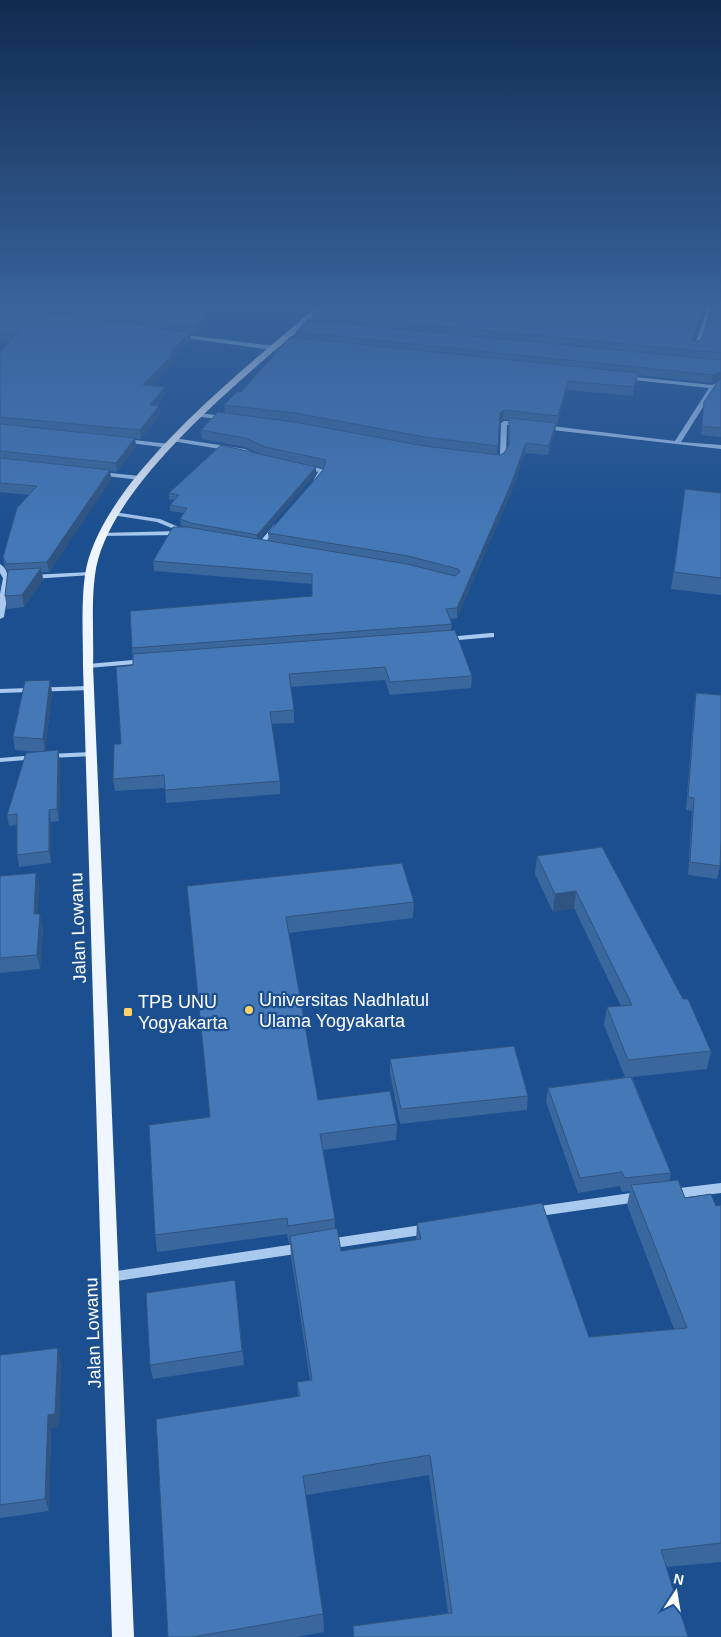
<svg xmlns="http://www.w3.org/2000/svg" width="721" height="1637" viewBox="0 0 721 1637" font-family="Arial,sans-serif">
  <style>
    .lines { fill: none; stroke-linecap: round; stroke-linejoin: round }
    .minor { fill: #a9c9ee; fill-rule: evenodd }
    .major { fill: #f0f6ff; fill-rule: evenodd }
    .wall { fill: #3a679d; fill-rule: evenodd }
    .shaded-wall { fill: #305480 }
    .building { fill: #4478b7; stroke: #305480 }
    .poi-dot { fill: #ffd166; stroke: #1b4f8f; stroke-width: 2 }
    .labels { text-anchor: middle; stroke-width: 4.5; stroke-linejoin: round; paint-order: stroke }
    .street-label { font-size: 18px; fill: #fff; stroke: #1b4f8f }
    .poi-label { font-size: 18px; fill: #fff; stroke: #1b4f8f; text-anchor: start }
  </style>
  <rect width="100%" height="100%" fill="#1b4f8f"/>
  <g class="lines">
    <path class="minor" d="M 707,308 L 711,309 L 699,347 L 694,348 Z
      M 179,334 L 273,346 L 276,348 L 273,350 L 177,337 L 176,336 Z
      M 626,376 L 712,385 L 721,381 L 721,385 L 715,388 L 681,442 L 721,445 L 721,449 L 543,429 L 540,427 L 543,425 L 675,441 L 709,388 L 624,379 L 623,378 Z
      M 198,413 L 223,416 L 226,418 L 223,420 L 196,416 L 196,414 Z
      M 504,421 L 521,422 L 524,424 L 521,426 L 507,425 L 506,454 L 502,461 L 493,461 L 493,459 L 498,458 L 500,454 L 501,423 Z
      M 174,438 L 245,449 L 259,455 L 256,457 L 244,453 L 172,441 L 171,440 Z
      M 125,439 L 169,444 L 172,446 L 169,448 L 123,442 L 122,441 Z
      M 305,464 L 324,470 L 325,471 L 318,482 L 313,481 L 318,472 L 303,467 L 303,465 Z
      M 100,472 L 140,476 L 143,478 L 140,480 L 98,475 L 97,474 Z
      M 114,512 L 160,519 L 190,532 L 187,534 L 182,532 L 181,534 L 179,535 L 99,536 L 99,534 L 101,533 L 179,531 L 157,522 L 112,515 L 111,514 Z
      M 276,524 L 279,526 L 278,527 L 262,546 L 258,546 L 258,544 L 274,525 Z
      M 0,564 C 15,573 6,602 4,617 L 0,619 L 0,594 L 3,578 L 0,573 Z
      M 90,572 L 93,574 L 92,575 L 31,579 L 28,577 L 31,575 Z
      M 491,633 L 494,633 L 494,637 L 447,641 L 443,639 L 447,637 Z
      M 144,659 L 147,659 L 148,661 L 147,663 L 88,668 L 84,666 L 88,664 Z
      M 88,686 L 92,688 L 91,690 L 0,693 L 0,689 Z
      M 91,752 L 94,752 L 95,754 L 94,756 L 49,758 L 45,756 L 49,754 Z
      M 36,755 L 40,757 L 39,759 L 0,762 L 0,758 Z
      M 721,1183 L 721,1193 L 671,1199 L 667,1197 L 665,1194 L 667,1191 L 671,1189 Z
      M 638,1192 L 642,1194 L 644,1197 L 642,1200 L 638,1202 L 533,1217 L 529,1216 L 527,1212 L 529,1208 L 533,1207 Z
      M 428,1224 L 432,1225 L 434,1229 L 432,1233 L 428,1234 L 328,1249 L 324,1248 L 322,1244 L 324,1240 L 328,1239 Z
      M 302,1243 L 306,1244 L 308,1248 L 306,1252 L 302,1253 L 110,1282 L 106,1281 L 104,1277 L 106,1273 L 110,1272 Z"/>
    <path class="major" d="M 315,308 L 322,308 C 306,326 284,342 266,358 C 210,407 104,499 95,575 C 91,605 94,636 93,666 L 134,1637 L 112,1637 L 83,666 C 83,637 81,602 85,575 C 99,481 246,368 315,308 Z"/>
  </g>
  <path class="wall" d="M 0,308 L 222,308 L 197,334 L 190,333 L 191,340 L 173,359 L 173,363 L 151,385 L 165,395 L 157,406 L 159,406 L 160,414 L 141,439 L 135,439 L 136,447 L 117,472 L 110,471 L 111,479 L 49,572 L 42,572 L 43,580 L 24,607 L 7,609 L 5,596 L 8,572 L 5,567 L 3,557 L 29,495 L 0,492 L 0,352 L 11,341 L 0,340 Z
    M 721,308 L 721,437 L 701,435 L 704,402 L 719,380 L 712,383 L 637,375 L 633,396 L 567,390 L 557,425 L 556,425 L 555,432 L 548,455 L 525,453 L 511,493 L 457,618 L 450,619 L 452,624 L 451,630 L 472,676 L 471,688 L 390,695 L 385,680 L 290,687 L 294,710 L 294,723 L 271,724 L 280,781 L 280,794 L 166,803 L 165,788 L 115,791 L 113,779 L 121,744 L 133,665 L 132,648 L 312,596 L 312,584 L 154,571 L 153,561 L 186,527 L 181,525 L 180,519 L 183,513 L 170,511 L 170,505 L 174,500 L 169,499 L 169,493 L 265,456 L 245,447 L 202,439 L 201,430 L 225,413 L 224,405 L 241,392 L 296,338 L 296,332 L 312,320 L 312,314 L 704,311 L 694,340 L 696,342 L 701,340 ZM 503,419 L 509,420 L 508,446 L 504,453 L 500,455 L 497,454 L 499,423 ZM 312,466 L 324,469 L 268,533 L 269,541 L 259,539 L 316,473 Z
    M 721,493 L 721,595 L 671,589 L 683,505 Z
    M 50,680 L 52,693 L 45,751 L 58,750 L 60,762 L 59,821 L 51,822 L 51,863 L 19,867 L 17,855 L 17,825 L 9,826 L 7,815 L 42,752 L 15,750 L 13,737 Z
    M 696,693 L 721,695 L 721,851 L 720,866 L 717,879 L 688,875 L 692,811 L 686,810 L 694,705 Z
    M 602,847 L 683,999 L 711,1051 L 707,1069 L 632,1077 L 671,1173 L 669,1181 L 685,1198 L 716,1206 L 721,1205 L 721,1562 L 666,1567 L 688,1637 L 353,1637 L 353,1626 L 448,1613 L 429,1475 L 306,1495 L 323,1614 L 324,1632 L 295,1637 L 168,1637 L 298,1396 L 297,1382 L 310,1380 L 291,1256 L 290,1242 L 289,1243 L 287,1234 L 157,1252 L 155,1235 L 210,1117 L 187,886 L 414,902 L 413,918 L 288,933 L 318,1100 L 397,1124 L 396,1140 L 323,1150 L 335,1219 L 335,1229 L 341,1251 L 416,1240 L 417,1223 L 589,1337 L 674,1329 L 627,1205 L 630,1191 L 622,1192 L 620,1186 L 578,1193 L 546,1102 L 548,1088 L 625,1077 L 604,1025 L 607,1007 L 621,1006 L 574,908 L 553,912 L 535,874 L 537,856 Z
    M 36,873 L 39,886 L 37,914 L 43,928 L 40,969 L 0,973 L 0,876 Z
    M 390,1059 L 528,1096 L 527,1110 L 400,1124 L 390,1073 Z
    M 235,1280 L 244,1365 L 153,1379 L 150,1365 Z
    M 0,1355 L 61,1361 L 59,1426 L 51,1428 L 49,1511 L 0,1518 Z"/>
  <path class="shaded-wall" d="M 214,308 L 222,308 L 197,334 L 196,326 Z
    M 703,308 L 704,308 L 704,311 L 691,348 L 692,340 Z
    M 190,332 L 191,340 L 173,359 L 173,363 L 144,393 L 143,385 L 168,355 Z
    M 721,372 L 721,379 L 712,383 L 713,375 Z
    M 638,373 L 636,382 L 633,396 L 634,387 Z
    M 568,381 L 567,390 L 557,425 L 558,416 Z
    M 165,387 L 165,395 L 150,414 L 150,405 Z
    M 159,406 L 160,414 L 141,439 L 140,430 Z
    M 504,410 L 503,419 L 499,423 L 500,413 Z
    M 556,423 L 555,432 L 548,455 L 549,446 Z
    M 135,438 L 136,447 L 117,472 L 116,463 Z
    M 526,443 L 525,453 L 511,493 L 457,618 L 457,608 Z
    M 316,467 L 316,473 L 257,541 L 257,535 Z
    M 110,470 L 111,479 L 49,572 L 47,562 Z
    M 41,568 L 43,580 L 24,607 L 22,595 Z
    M 50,680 L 52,693 L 45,752 L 43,739 Z
    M 58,750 L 60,762 L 59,821 L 57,809 Z
    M 49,810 L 51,822 L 51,863 L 49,851 Z
    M 36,873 L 39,886 L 36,928 L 34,914 Z
    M 576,891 L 574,908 L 553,912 L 555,894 Z
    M 40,914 L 43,928 L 40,969 L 37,955 Z
    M 58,1348 L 61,1361 L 59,1426 L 51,1428 L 49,1511 L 45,1499 L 48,1415 Z"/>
  <path class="building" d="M 0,308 L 41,308 L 42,312 L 190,332 L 168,355 L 172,355 L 143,385 L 165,387 L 150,405 L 159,406 L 140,430 L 0,417 L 0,352 L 18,333 L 0,332 Z
    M 48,308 L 214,308 L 196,326 Z
    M 318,308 L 703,308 L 692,340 L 696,342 L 701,340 L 712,308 L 721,308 L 721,353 L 312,314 Z
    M 307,320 L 721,360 L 721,372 L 713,375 L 296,332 Z
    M 290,337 L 638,373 L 634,387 L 568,381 L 558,416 L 504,410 L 500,413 L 498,446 L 425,437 L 295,413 L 224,405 L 237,392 L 241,392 Z
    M 721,379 L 721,428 L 702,426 L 704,402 L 718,381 Z
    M 218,412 L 294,422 L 424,446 L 500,455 L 504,453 L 509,445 L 509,418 L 556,423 L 549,446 L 526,443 L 511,484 L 457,608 L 446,609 L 452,624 L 132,648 L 130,611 L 312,596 L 312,574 L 153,561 L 173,527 L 187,527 L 407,564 L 455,576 L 460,572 L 458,569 L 408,556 L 268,533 L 323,470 L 326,460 L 266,447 L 245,438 L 201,430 Z
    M 0,424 L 135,438 L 116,463 L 0,451 Z
    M 221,445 L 316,467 L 257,535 L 191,523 L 180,519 L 187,508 L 170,505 L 179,495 L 169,493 Z
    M 0,458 L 110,470 L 47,562 L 7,564 L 3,557 L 17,508 L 37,486 L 0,483 Z
    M 685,489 L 721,493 L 721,578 L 674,572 Z
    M 41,568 L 22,595 L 5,596 L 8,570 Z
    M 455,630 L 472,676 L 390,682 L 385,667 L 289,674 L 294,710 L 270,712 L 280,781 L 165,790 L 164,775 L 113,779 L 114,744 L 121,744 L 116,667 L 133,665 L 133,654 Z
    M 50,680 L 43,739 L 13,737 L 25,681 Z
    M 696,693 L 721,695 L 721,840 L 720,866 L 690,862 L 694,798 L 688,797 Z
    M 58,750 L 57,809 L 49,810 L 49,851 L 17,855 L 17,814 L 7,815 L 26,753 Z
    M 602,847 L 683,999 L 688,999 L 711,1051 L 628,1060 L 607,1007 L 632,1005 L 576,891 L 555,894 L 537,856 Z
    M 402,863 L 414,902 L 286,917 L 318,1100 L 390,1091 L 397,1124 L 320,1134 L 335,1219 L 288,1226 L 287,1218 L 155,1235 L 149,1125 L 210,1117 L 187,886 Z
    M 36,873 L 34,914 L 40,914 L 37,955 L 0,958 L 0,876 Z
    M 514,1046 L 528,1096 L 401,1109 L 390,1059 Z
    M 631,1077 L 671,1173 L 625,1178 L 622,1172 L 580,1178 L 548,1088 Z
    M 678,1180 L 685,1198 L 711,1194 L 716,1206 L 721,1205 L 721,1543 L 661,1550 L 688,1637 L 354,1637 L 353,1626 L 452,1613 L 430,1455 L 303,1476 L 323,1614 L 193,1637 L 168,1637 L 156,1419 L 300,1396 L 297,1382 L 312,1380 L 290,1236 L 337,1228 L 341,1251 L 421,1239 L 417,1223 L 542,1203 L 589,1337 L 687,1328 L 631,1185 Z
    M 235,1280 L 242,1351 L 150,1365 L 146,1293 Z
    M 58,1348 L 55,1414 L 48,1415 L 45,1499 L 0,1505 L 0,1355 Z"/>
  <linearGradient id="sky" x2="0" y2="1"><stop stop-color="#0f2b4f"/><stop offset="0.57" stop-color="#39639b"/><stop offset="1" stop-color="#39639b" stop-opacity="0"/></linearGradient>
  <rect width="721" height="537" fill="url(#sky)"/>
  <g class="poi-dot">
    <circle cx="249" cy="1010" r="5"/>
    <rect x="123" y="1007" width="10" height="10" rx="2.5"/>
  </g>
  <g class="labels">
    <g class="street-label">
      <text transform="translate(78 928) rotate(-92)" y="6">Jalan Lowanu</text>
      <text transform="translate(93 1333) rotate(-92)" y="6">Jalan Lowanu</text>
    </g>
    <g class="poi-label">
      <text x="259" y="1006">Universitas Nadhlatul<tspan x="259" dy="21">Ulama Yogyakarta</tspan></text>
      <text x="138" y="1008">TPB UNU<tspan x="138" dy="21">Yogyakarta</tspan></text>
    </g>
  </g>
  <g transform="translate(676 1592) rotate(12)" stroke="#1b4f8f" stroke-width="4" paint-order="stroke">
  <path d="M0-4L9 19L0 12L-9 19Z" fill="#ffffff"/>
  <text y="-8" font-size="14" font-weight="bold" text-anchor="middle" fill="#ffffff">N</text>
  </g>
</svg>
